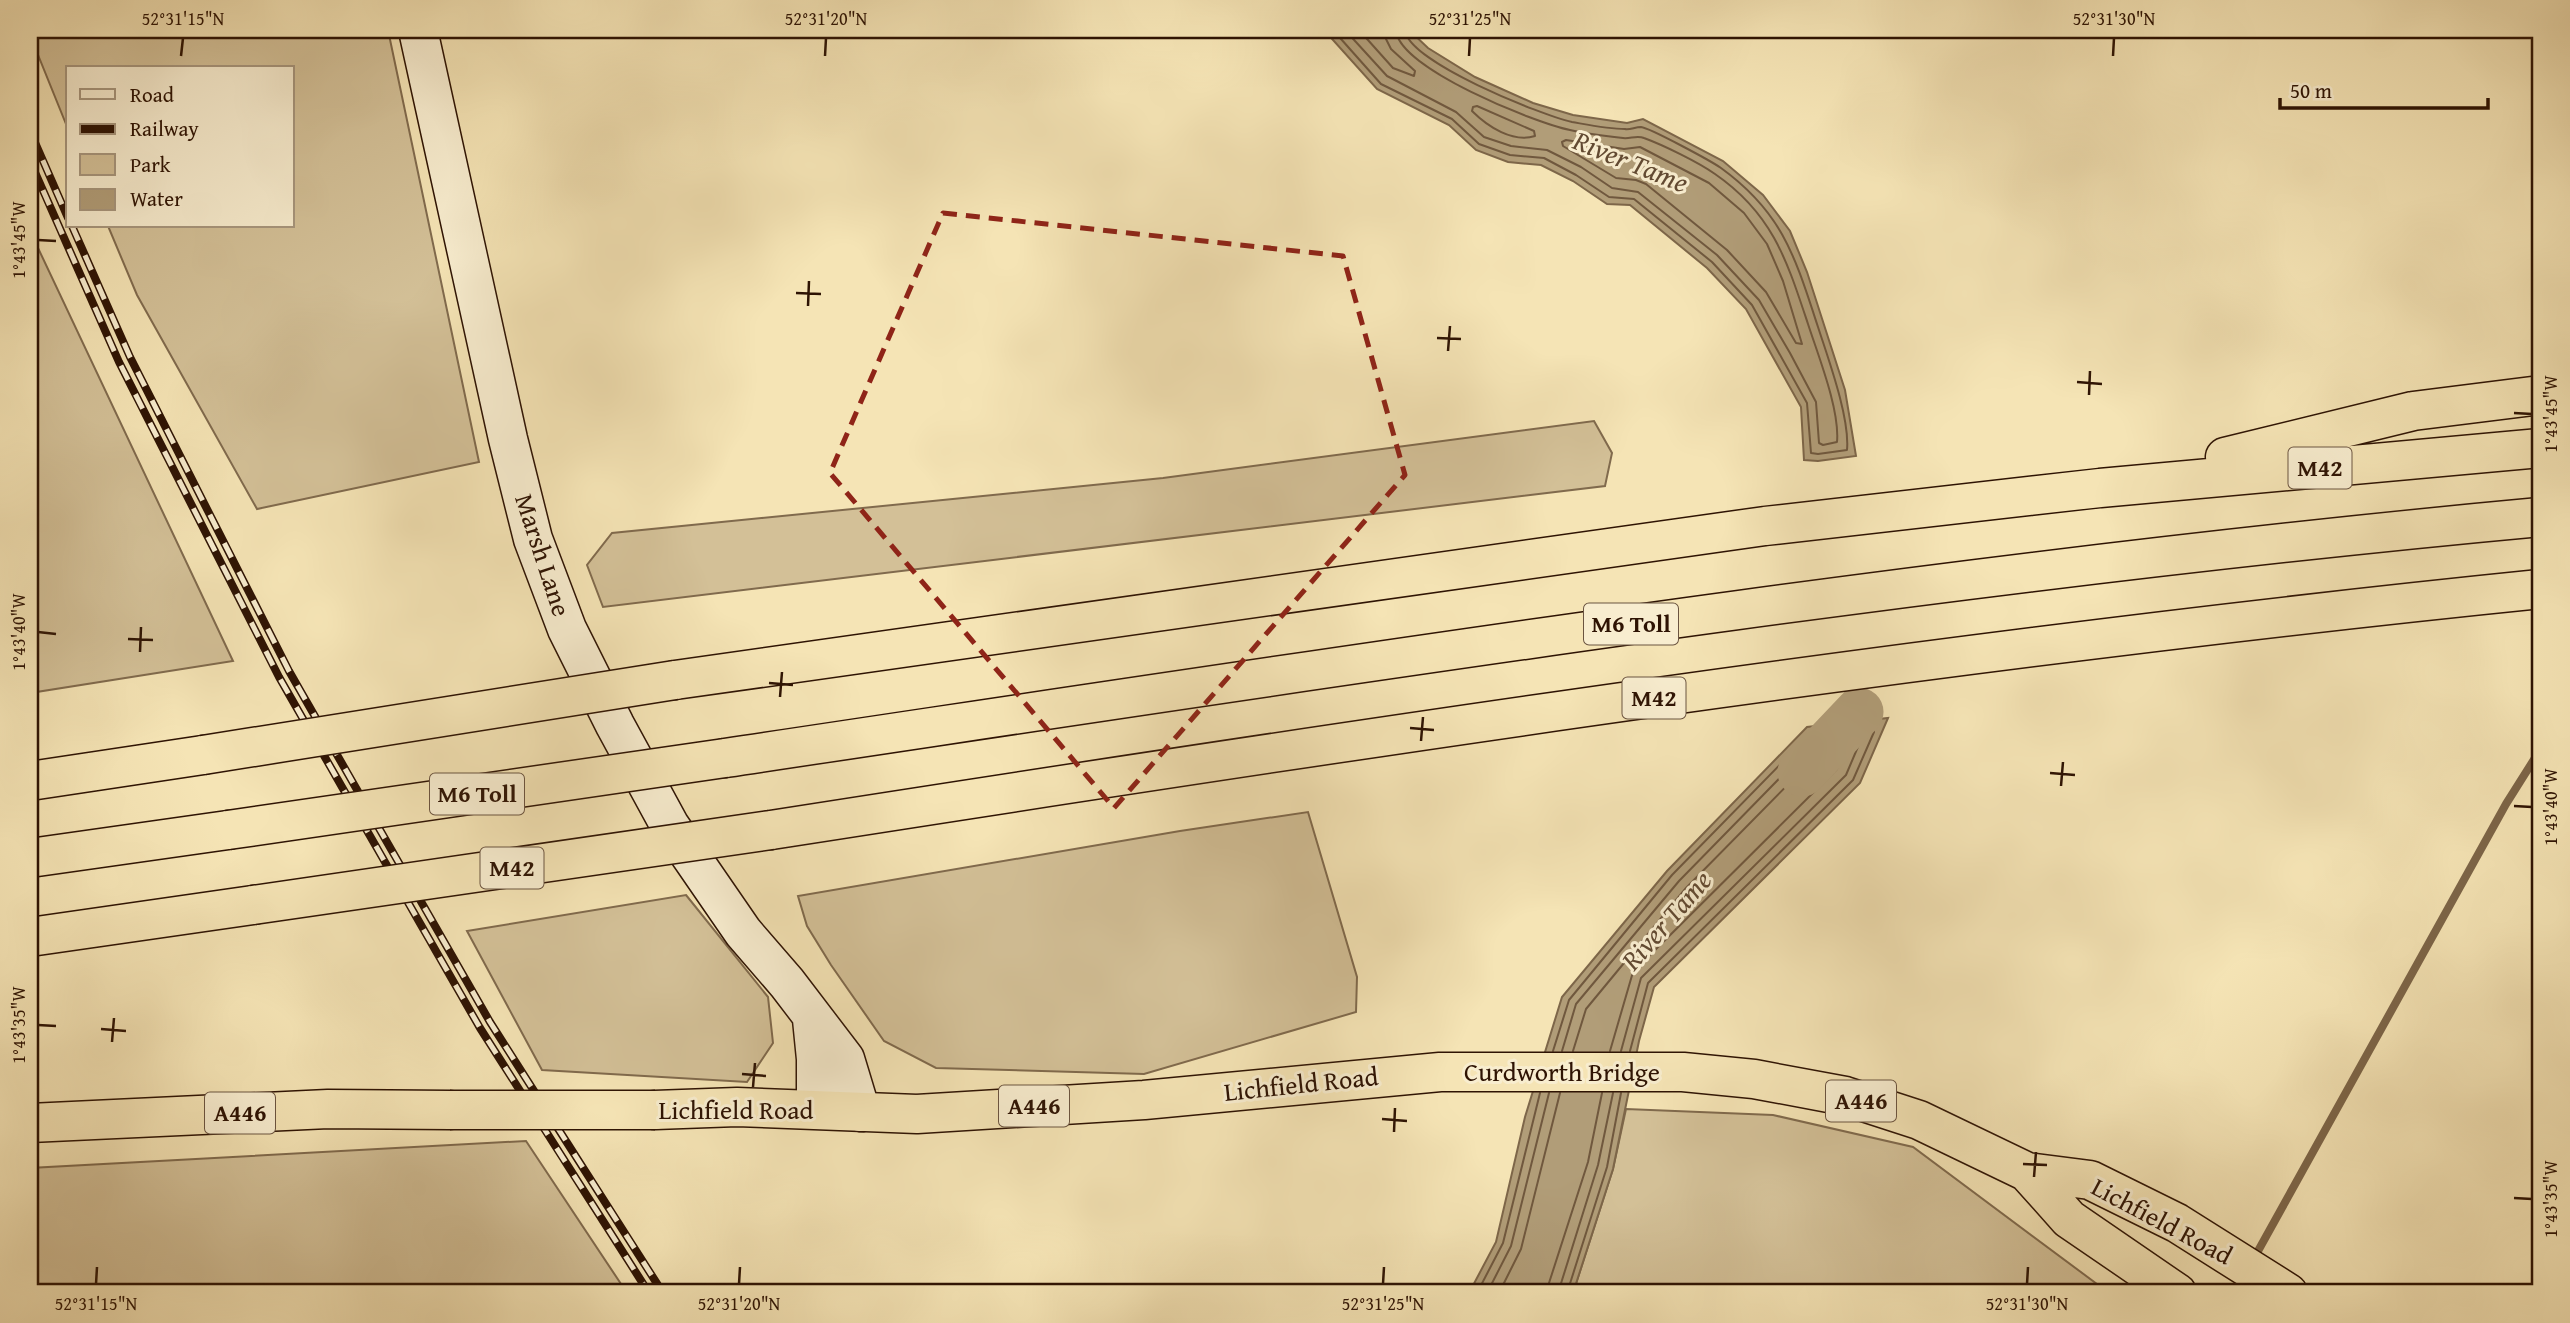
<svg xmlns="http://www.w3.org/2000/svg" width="2570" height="1323" viewBox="0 0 2570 1323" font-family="'Gentium Book Plus',serif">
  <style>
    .green { fill: #d3c097; stroke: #806a4d; stroke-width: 2 }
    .water { fill: #b19d78; stroke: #7d6649; stroke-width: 2 }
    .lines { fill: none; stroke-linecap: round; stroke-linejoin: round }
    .shore { stroke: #70583e; stroke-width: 2 }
    .stream { stroke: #7d6649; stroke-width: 8 }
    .river { stroke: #b19d78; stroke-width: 49 }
    .secondary-casing { stroke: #2e1303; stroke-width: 41 }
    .trunk-casing { stroke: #2e1303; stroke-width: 41 }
    .motorway-casing { stroke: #2e1303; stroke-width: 41 }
    .secondary { stroke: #f8edcf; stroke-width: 38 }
    .trunk { stroke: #f5e4b5; stroke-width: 38 }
    .motorway { stroke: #f5e4b5; stroke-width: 38 }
    .rail-casing { stroke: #2e1303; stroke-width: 8 }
    .rail { stroke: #f8edcf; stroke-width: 5; stroke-dasharray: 16; stroke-linecap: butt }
    .trunk-bridge-casing { stroke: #2e1303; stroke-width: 41; stroke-linecap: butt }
    .motorway-bridge-casing { stroke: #2e1303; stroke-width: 41; stroke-linecap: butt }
    .trunk-bridge { stroke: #f5e4b5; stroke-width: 38 }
    .motorway-bridge { stroke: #f5e4b5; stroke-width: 38 }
    .marked { fill: none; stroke: #8f2418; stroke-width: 5; stroke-dasharray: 14 9; stroke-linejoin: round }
    .ticks { fill: none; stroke: #2e1303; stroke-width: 2.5 }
    .labels { text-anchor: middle; stroke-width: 6; stroke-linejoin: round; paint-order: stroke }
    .shield { fill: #f8edcf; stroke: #6b5440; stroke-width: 2 }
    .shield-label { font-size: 24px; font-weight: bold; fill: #2e1303 }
    .street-label { font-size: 26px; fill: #2e1303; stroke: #f8edcf }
    .water-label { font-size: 28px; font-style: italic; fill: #624a32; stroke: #f8edcf }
    .neatline { fill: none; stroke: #2e1303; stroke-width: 2.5 }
    .ticks-label { font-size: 18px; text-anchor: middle; fill: #2e1303 }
  </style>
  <rect width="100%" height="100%" fill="#f5e4b5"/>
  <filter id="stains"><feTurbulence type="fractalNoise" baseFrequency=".00286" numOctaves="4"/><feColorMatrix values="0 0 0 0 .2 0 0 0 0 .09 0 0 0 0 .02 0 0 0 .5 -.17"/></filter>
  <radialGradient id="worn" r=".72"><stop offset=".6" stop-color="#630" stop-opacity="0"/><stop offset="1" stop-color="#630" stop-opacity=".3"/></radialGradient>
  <path class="green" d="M 30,30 L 388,30 L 479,462 L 257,509 L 137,295 L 108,226 L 292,226 L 292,68 L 68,68 L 68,129 L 30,35 Z
    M 30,231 L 233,661 L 30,693 Z
    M 1594,421 L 1612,453 L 1605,486 L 603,607 L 587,565 L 612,533 L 1163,478 Z
    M 1308,812 L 1357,977 L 1356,1012 L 1144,1074 L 936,1068 L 884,1041 L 831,965 L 807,926 L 798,896 L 1180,831 Z
    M 686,895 L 768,997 L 773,1043 L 747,1082 L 542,1070 L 467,931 Z
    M 1626,1109 L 1773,1115 L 1913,1147 L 2109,1293 L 1573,1293 L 1613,1169 Z
    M 526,1141 L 627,1293 L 30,1293 L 30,1168 Z"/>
  <path class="water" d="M 1324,30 L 1409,30 L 1428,48 L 1475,77 L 1533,103 L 1573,115 L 1627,123 L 1643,119 L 1723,161 L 1763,195 L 1790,231 L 1807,272 L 1845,390 L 1856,456 L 1818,461 L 1804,460 L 1801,407 L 1746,309 L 1707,268 L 1630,205 L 1607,204 L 1573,181 L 1541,165 L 1508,162 L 1476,150 L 1449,125 L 1377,89 Z
    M 1888,718 L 1860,783 L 1654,987 L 1639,1041 L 1613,1169 L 1573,1293 L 1469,1293 L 1496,1242 L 1525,1117 L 1562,997 L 1667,871 L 1807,727 Z"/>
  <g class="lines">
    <path class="shore" d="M 1333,30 L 1381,84 L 1452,119 L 1479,144 L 1510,155 L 1544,158 L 1576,175 L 1609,197 L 1634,199 L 1712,262 L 1752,305 L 1807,403 L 1811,453 L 1818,454 L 1847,450 C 1850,418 1828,358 1818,327 C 1795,257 1783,213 1721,168 C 1711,161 1650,128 1641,127 C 1635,127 1630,130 1625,129 C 1608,129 1589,125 1572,122 C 1541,115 1408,62 1405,30
      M 1345,30 L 1387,76 L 1456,112 L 1484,137 L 1511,146 L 1547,150 L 1581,167 L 1612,188 L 1638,192 L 1717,255 L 1759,300 L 1790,353 L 1816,402 L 1819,443 L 1823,445 L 1837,442 C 1840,410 1818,355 1808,324 C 1787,261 1773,214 1715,174 C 1698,162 1663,145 1644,138 C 1637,135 1630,139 1623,138 C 1605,136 1587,134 1570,130 C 1535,123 1398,68 1396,30
      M 1359,30 L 1393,68 L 1414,76 L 1415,71 L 1391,49 L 1386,39 L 1385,30
      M 1477,106 L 1534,131 L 1535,136 C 1513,143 1488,127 1472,111 L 1473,107 Z
      M 1566,140 L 1624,149 L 1640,147 L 1709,183 L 1744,213 L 1767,244 L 1783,281 L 1802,344 L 1796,343 L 1766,292 L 1727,250 L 1646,184 L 1636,180 L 1616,178 L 1563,146 L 1562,142 Z
      M 1553,1051 L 1569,1000 L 1672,875 L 1809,735 L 1873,728 L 1874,732 L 1853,780 L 1648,983 L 1630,1051
      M 1562,1051 L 1576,1004 L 1679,881 L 1814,743 L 1859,738 L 1860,742 L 1846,775 L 1641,978 L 1621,1051
      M 1573,1051 L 1586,1009 L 1686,888 L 1819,753 L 1842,751 L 1844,755 L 1837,769 L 1633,972 L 1610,1051
      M 1477,1293 L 1503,1243 L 1540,1093
      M 1487,1293 L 1511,1246 L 1549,1093
      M 1499,1293 L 1521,1249 L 1560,1093
      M 1548,1293 L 1549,1283 L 1588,1162 L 1602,1093
      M 1558,1293 L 1598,1165 L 1613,1093
      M 1567,1293 L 1607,1167 L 1621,1093"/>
    <path class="stream" d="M 2253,1260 L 2506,804 L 2540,750
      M 2234,1293 L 2243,1277"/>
    <path class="river" d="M 1802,772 L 1859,712"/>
    <g class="secondary-casing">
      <path id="secondary" d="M 418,30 L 508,439 L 533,539 L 567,629 L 615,725 L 670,826 L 743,932 L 787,983 L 845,1059 L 861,1112
        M 812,1019 L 816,1059 L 816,1109"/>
    </g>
    <g class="trunk-casing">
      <path id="trunk" d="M 655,1110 L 737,1107 L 917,1114 L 1144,1100 L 1440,1072 L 1683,1072 L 1754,1079 L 1845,1096 L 1919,1120 L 2027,1172 L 2090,1180 L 2177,1223 L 2288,1293
        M 30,1123 L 328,1109 L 450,1110
        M 2027,1172 L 2069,1219 L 2177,1293"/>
    </g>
    <g class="motorway-casing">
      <path id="motorway" d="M 2225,457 L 2413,411 L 2540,395
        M 675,680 L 1765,526 L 2100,488 L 2540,448
        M 725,758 C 1329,668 1932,573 2540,517
        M 30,781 L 203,755
        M 771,830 C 1359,738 1948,649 2540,589
        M 30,858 L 228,830
        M 30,937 L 253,905"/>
    </g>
    <use href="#secondary" class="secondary"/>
    <use href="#trunk" class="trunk"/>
    <use href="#motorway" class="motorway"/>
    <g class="rail-casing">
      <path id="rail" d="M 30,131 L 68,218
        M 30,161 L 119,362 L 279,677 L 480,1028 L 649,1293
        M 72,226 L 130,357 L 289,671 L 490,1022 L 663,1293"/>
    </g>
    <use href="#rail" class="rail"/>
    <g class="trunk-bridge-casing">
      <path id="trunk-bridge" d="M 450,1110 L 655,1110"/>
    </g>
    <g class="motorway-bridge-casing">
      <path id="motorway-bridge" d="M 203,755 L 675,680
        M 228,830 L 725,758
        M 253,905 L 771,830"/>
    </g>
    <use href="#trunk-bridge" class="trunk-bridge"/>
    <use href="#motorway-bridge" class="motorway-bridge"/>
  </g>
  <path class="marked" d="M 943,213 L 1343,256 L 1405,475 L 1114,808 L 830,473 Z"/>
  <path class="ticks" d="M 181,56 L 183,38M 825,56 L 826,38M 1469,56 L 1470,38M 2113,56 L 2114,38M 38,240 L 56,241M 796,293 L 821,294M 808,306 L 809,281M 1437,338 L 1461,339M 1448,351 L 1450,326M 2077,382 L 2102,384M 2089,395 L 2090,371M 2514,413 L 2532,414M 38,632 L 56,634M 128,639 L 153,640M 140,652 L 141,627M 769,683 L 793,685M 780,697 L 782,672M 1410,728 L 1434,730M 1421,741 L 1423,717M 2050,773 L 2075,775M 2061,786 L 2063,762M 2514,806 L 2532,807M 38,1025 L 56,1026M 101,1029 L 126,1031M 112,1042 L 114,1018M 742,1074 L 766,1076M 753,1087 L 755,1063M 1382,1119 L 1407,1121M 1394,1132 L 1395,1108M 2023,1164 L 2047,1165M 2034,1177 L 2036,1152M 2514,1198 L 2532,1199M 96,1284 L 97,1267M 739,1284 L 740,1267M 1383,1284 L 1384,1267M 2027,1284 L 2028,1267"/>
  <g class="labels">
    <g class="shield">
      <rect x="2288.5" y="447.5" width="63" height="41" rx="5"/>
      <rect x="1584" y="603.5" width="94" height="41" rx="5"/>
      <rect x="1622.5" y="677.5" width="63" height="41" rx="5"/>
      <rect x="430" y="773.5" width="94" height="41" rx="5"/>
      <rect x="480.5" y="847.5" width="63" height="41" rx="5"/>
      <rect x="1826" y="1080.5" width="70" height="41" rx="5"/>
      <rect x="999" y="1085.5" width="70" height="41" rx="5"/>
      <rect x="205" y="1092.5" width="70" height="41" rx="5"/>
    </g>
    <g class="shield-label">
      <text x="2320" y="476">M42</text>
      <text x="1631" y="632">M6 Toll</text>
      <text x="1654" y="706">M42</text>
      <text x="477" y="802">M6 Toll</text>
      <text x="512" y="876">M42</text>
      <text x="1861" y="1109">A446</text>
      <text x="1034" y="1114">A446</text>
      <text x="240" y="1121">A446</text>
    </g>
    <g class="street-label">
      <text transform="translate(543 555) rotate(72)" y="9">Marsh Lane</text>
      <text x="1562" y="1081">Curdworth Bridge</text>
      <text transform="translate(1301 1084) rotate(-6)" y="9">Lichfield Road</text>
      <text x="736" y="1119">Lichfield Road</text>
      <text transform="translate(2162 1221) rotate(28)" y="9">Lichfield Road</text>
    </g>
    <g class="water-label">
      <text transform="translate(1631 161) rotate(22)" y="10">River Tame</text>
      <text transform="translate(1666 920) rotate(-49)" y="10">River Tame</text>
    </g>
  </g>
  <rect width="2570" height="1323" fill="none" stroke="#f5e4b5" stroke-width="77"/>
  <rect x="66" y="66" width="228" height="161" fill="#f8edcf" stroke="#a7967d" stroke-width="2"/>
  <rect x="80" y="89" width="35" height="10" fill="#f8edcf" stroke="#a7967d" stroke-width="2"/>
  <text x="130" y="102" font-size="21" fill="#2e1303">Road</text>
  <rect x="80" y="124" width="35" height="10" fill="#2e1303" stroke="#a7967d" stroke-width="2"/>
  <text x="130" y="136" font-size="21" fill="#2e1303">Railway</text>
  <rect x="80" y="154" width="35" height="21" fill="#d3c097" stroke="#a7967d" stroke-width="2"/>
  <text x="130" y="172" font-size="21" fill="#2e1303">Park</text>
  <rect x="80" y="189" width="35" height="21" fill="#b19d78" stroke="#a7967d" stroke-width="2"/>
  <text x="130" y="206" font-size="21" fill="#2e1303">Water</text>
  <path d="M2280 98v10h208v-10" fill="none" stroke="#2e1303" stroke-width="3.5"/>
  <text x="2290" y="98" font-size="21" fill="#2e1303" stroke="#f8edcf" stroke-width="5" paint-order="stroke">50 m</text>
  <rect x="38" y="38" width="2494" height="1246" class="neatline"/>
  <g class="ticks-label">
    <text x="183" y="25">52°31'15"N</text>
    <text x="826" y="25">52°31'20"N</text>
    <text x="1470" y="25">52°31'25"N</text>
    <text x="2114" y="25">52°31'30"N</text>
    <text transform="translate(19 240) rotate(-90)" y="6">1°43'45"W</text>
    <text transform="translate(2551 414) rotate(-90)" y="6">1°43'45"W</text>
    <text transform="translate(19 632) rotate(-90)" y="6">1°43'40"W</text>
    <text transform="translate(2551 807) rotate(-90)" y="6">1°43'40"W</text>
    <text transform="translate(19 1025) rotate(-90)" y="6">1°43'35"W</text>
    <text transform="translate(2551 1199) rotate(-90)" y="6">1°43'35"W</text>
    <text x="96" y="1310">52°31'15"N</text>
    <text x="739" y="1310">52°31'20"N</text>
    <text x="1383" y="1310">52°31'25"N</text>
    <text x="2027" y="1310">52°31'30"N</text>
  </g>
  <rect width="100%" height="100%" filter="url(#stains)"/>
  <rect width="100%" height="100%" fill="url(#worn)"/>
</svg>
